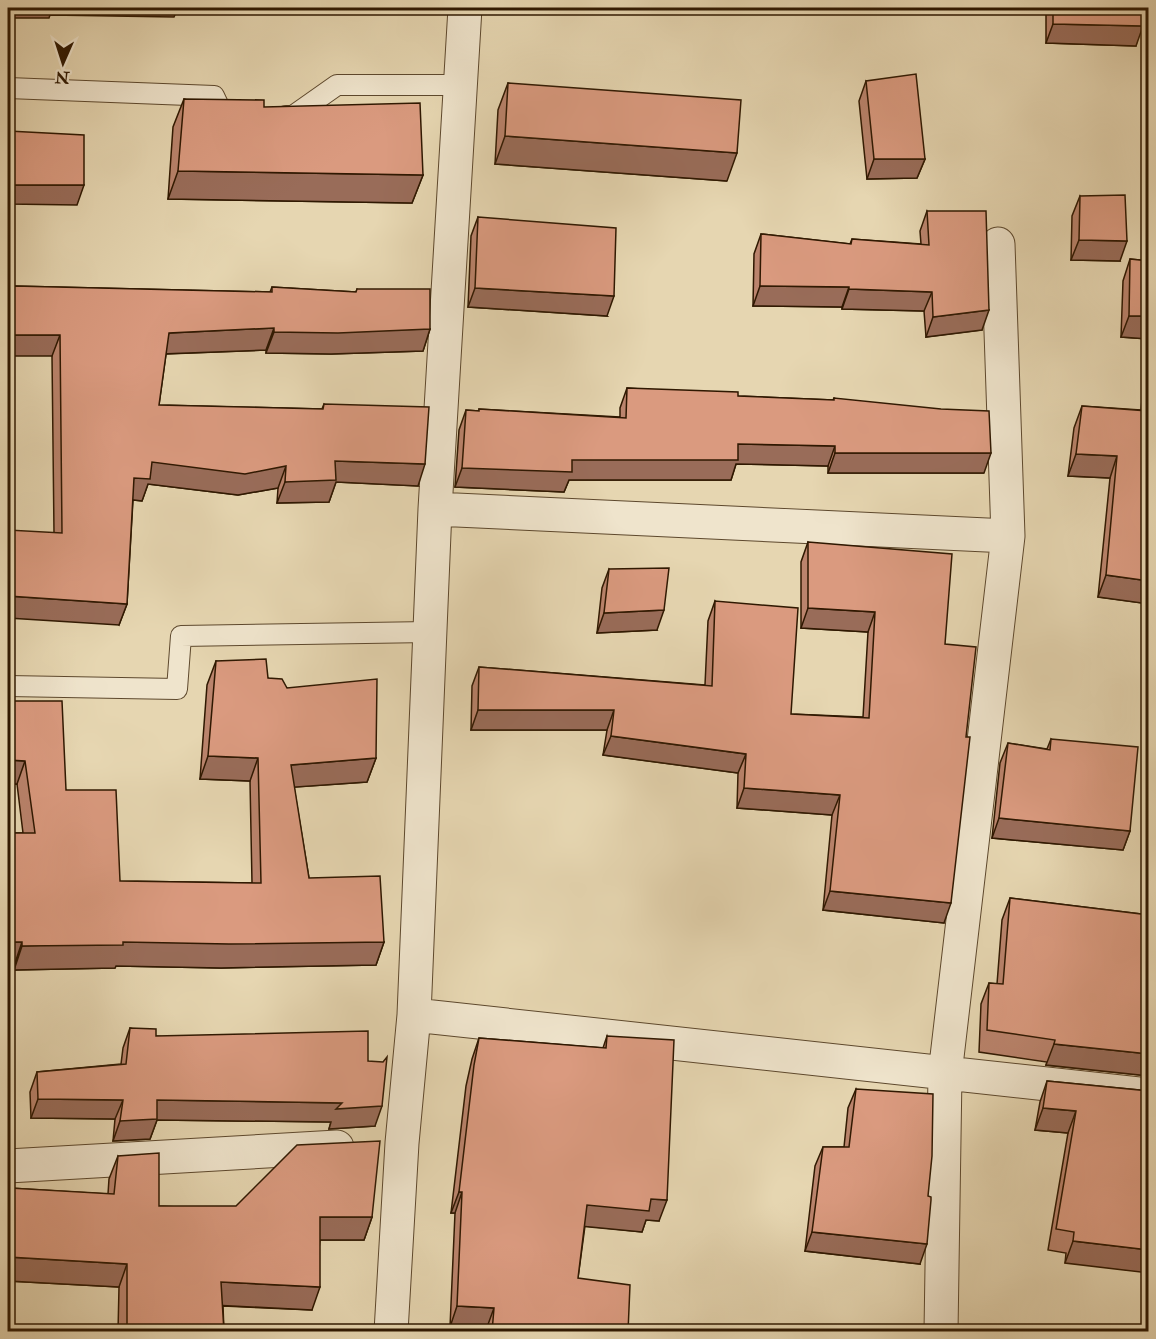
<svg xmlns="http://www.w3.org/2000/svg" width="1156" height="1339" viewBox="0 0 1156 1339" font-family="'IM FELL Double Pica',serif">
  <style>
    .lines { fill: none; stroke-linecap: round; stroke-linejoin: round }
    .service-casing { stroke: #5d482d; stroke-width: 22 }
    .minor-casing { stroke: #5d482d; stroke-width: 35 }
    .service { stroke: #efe4cc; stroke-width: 20 }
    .minor { stroke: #efe4cc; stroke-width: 33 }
    .wall { fill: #bb846d; stroke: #2f1801; stroke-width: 1.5 }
    .shaded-wall { fill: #996c59; stroke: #2f1801; stroke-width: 1.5 }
    .building { fill: #da9a7f; stroke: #2f1801; stroke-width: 1.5 }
  </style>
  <rect width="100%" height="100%" fill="#e6d6b1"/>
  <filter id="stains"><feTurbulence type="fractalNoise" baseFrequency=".00333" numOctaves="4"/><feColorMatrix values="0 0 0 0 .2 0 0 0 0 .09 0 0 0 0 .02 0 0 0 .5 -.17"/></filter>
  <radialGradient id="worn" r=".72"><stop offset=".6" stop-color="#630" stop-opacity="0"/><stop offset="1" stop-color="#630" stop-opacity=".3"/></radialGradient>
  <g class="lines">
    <g class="service-casing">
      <path id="service" d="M 8,88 L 214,96 L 223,115 L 233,115
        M 286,116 L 293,116 L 337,85 L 461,85
        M 8,686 L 177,689 L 181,636 L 429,632"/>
    </g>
    <g class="minor-casing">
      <path id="minor" d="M 435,509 L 1008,536
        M 414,1015 L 1148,1095
        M 8,1166 L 337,1147
        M 391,1332 L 402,1143 L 414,1015 L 435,509 L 465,8
        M 941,1332 L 945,1074 L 1008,536 L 998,244"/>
    </g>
    <use href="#service" class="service"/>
    <use href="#minor" class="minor"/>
  </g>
  <path class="wall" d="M 1046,8 L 1144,8 L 1136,46 L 1046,43 Z
    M 866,81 L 925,159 L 917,178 L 867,179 L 859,101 Z
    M 508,83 L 727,181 L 495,164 L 498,110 Z
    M 184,99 L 423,175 L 412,203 L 168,199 L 173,127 Z
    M 1080,196 L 1120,261 L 1071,260 L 1072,216 Z
    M 927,211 L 982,330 L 926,337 L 924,311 L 842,309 L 842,307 L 753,306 L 754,254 L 761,234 L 850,244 L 852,239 L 921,244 L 920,231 Z
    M 478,217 L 607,316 L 468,307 L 471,236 Z
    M 1130,259 L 1149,261 L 1149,604 L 1098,597 L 1110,478 L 1068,476 L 1074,428 L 1082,406 L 1141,410 L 1148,339 L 1121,337 L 1123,281 Z
    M 14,286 L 270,292 L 272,287 L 356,292 L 357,289 L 430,329 L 423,351 L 331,354 L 266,353 L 266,350 L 166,354 L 159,405 L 322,409 L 324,404 L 418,486 L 336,482 L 329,502 L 277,503 L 278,488 L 238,495 L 148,484 L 142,501 L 133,500 L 127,604 L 119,625 L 54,533 L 52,356 L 13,290 Z
    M 627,388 L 738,396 L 833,400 L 834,398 L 984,473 L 828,473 L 828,466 L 736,464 L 731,480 L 569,480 L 564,492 L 455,487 L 459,430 L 466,410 L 479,411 L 479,409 L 620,417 L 620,408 Z
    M 808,542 L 945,644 L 944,923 L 823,910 L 832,815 L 737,808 L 738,773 L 603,755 L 607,730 L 471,730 L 472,686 L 479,667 L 705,685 L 708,621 L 715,601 L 791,714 L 863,717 L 868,632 L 801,628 L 801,562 Z
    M 609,569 L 657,630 L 597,633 L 602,588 Z
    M 216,661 L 268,678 L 287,688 L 376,758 L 367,782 L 294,787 L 309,878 L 384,942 L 376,965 L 221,968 L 116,966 L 115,968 L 14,970 L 14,966 L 8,966 L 8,833 L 23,833 L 17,784 L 8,784 L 8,701 L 66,790 L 120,881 L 252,883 L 250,781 L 200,779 L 207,685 Z
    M 1051,739 L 1130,831 L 1123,850 L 992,838 L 1000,763 L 1008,743 L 1047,749 Z
    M 1010,898 L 1149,915 L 1149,1076 L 1046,1065 L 1047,1062 L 979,1052 L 981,1004 L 989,983 L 997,984 L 1002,920 Z
    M 130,1028 L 156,1036 L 368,1061 L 375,1126 L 329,1129 L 331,1122 L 157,1120 L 150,1139 L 113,1141 L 115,1119 L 31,1118 L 30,1092 L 37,1072 L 121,1064 L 123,1048 Z
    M 607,1036 L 659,1221 L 646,1220 L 642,1232 L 585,1226 L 578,1278 L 628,1332 L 486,1332 L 486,1330 L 450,1327 L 455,1213 L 451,1213 L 466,1086 L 472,1059 L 479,1038 L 603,1048 Z
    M 1047,1081 L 1149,1091 L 1065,1263 L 1066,1253 L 1048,1250 L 1068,1133 L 1035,1130 L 1040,1102 Z
    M 856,1089 L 920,1264 L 805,1251 L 815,1166 L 823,1147 L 844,1147 L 848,1108 Z
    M 118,1156 L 159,1206 L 372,1217 L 364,1240 L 320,1240 L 312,1310 L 223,1306 L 224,1332 L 118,1332 L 119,1287 L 8,1281 L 8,1194 L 10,1188 L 108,1194 L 109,1179 Z"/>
  <path class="shaded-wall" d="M 8,8 L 178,8 L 174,17 L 50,15 L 49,18 L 8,18 Z
    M 1053,24 L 1143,26 L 1136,46 L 1046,43 Z
    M 505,136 L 737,153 L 727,181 L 495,164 Z
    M 874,159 L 925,159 L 917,178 L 867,179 Z
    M 178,171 L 423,175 L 412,203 L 168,199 Z
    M 8,185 L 84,185 L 77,205 L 8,204 Z
    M 1079,240 L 1127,241 L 1120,261 L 1071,260 Z
    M 760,286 L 849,287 L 842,307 L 753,306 Z
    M 475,288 L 614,296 L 607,316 L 468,307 Z
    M 849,289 L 932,292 L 924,311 L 842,309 Z
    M 989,310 L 982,330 L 926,337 L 933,317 Z
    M 1129,316 L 1149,316 L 1148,339 L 1121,337 Z
    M 274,328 L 266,350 L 161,354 L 169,333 Z
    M 430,329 L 423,351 L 331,354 L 266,353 L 274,332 Z
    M 8,335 L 60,335 L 52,356 L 8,356 Z
    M 738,444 L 835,446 L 828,466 L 736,464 L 731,480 L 569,480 L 564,492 L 455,487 L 462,468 Z
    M 835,453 L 991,453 L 984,473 L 828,473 Z
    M 1076,454 L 1117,456 L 1110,478 L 1068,476 Z
    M 335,461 L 425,464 L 418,486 L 336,482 L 329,502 L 277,503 L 285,482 Z
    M 152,462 L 286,466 L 278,488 L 238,495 L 148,484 L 142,501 L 126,499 L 134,478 Z
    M 1106,575 L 1149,581 L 1149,604 L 1098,597 Z
    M 8,596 L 127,604 L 119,625 L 8,618 Z
    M 808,608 L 875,612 L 868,632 L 801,628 Z
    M 664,610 L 657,630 L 597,633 L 604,613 Z
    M 478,710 L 614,710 L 607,730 L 471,730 Z
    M 611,736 L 746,754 L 738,773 L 603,755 Z
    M 208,756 L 258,758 L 250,781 L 200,779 Z
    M 376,758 L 367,782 L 282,788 L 291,765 Z
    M 8,760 L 25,761 L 17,784 L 8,784 Z
    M 744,788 L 840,795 L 832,815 L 737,808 Z
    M 999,818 L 1130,831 L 1123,850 L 992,838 Z
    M 830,891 L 951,903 L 944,923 L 823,910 Z
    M 8,942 L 22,942 L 14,966 L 8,966 Z
    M 123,942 L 384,942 L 376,965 L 221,968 L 116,966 L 115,968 L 14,970 L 22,946 Z
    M 1054,1044 L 1149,1054 L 1149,1076 L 1046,1065 Z
    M 38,1099 L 123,1100 L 115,1119 L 31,1118 Z
    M 157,1100 L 342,1103 L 382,1106 L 375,1126 L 329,1129 L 331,1122 L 157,1120 L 150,1139 L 113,1141 L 120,1121 Z
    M 1043,1108 L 1076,1111 L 1068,1133 L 1035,1130 Z
    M 459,1192 L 462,1192 L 455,1213 L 451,1213 Z
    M 651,1199 L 667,1200 L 659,1221 L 646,1220 L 642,1232 L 580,1226 L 587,1205 Z
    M 320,1217 L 372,1217 L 364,1240 L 312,1240 Z
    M 812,1232 L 927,1244 L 920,1264 L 805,1251 Z
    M 1073,1241 L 1149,1250 L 1149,1273 L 1065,1263 Z
    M 8,1257 L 127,1264 L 119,1287 L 8,1281 Z
    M 221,1282 L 320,1287 L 312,1310 L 213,1305 Z
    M 457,1306 L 494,1308 L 486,1330 L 450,1327 Z"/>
  <path class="building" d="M 1053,8 L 1144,8 L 1143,26 L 1053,24 Z
    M 916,74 L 925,159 L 874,159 L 866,81 Z
    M 508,83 L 741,100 L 737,153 L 505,136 Z
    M 184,99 L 264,100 L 264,107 L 420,103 L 423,175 L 178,171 Z
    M 8,131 L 84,135 L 84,185 L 8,185 Z
    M 1125,195 L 1127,241 L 1079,240 L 1080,196 Z
    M 927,211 L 986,211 L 989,310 L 933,317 L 932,292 L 849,289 L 849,287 L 760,286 L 761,234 L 851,244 L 852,239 L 929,245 Z
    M 478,217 L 616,228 L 614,296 L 475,288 Z
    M 1130,259 L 1149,261 L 1149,316 L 1129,316 Z
    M 14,286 L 272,292 L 272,287 L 356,292 L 357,289 L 430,289 L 430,329 L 338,333 L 274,332 L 274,328 L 169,333 L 159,405 L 323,409 L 324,404 L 429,407 L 425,464 L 335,461 L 336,480 L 285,482 L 286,466 L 245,474 L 152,462 L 150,479 L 134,478 L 127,604 L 8,596 L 8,530 L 62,533 L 60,335 L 8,335 L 8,290 L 14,290 Z
    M 627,388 L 738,392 L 738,396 L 834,400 L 834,398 L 941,409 L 989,411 L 991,453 L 835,453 L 835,446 L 738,444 L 738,460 L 572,460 L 572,472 L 462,468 L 466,410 L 479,411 L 479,409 L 626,418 Z
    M 1149,395 L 1149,581 L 1106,575 L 1117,456 L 1076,454 L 1082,406 L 1147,411 Z
    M 808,542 L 952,554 L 945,644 L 976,647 L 966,737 L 970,737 L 951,903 L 830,891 L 840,795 L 744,788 L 746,754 L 611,736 L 614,710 L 478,710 L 479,667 L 712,686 L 715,601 L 798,608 L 791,714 L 869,718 L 875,612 L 808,608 Z
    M 669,568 L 664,610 L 604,613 L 609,569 Z
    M 266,659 L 268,678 L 282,679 L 287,688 L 377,679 L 376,758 L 291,765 L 309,878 L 380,876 L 384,942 L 229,944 L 123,942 L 123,945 L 22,946 L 22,942 L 8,942 L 8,833 L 35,833 L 25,761 L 8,760 L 8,701 L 62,701 L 66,790 L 116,790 L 120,881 L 261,883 L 258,758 L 208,756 L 216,661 Z
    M 1051,739 L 1138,747 L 1130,831 L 999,818 L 1008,743 L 1050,750 Z
    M 1010,898 L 1149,915 L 1149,1054 L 1054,1044 L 1055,1040 L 987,1030 L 989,983 L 1003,984 Z
    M 130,1028 L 156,1029 L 156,1036 L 368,1031 L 368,1061 L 383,1062 L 387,1057 L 382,1106 L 336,1109 L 342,1103 L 157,1100 L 157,1119 L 120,1121 L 123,1100 L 38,1099 L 37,1072 L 126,1064 Z
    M 607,1036 L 674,1040 L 667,1200 L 651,1199 L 649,1211 L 587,1205 L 578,1278 L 630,1285 L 628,1332 L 492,1332 L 494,1308 L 457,1306 L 462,1192 L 459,1192 L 474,1065 L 479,1038 L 606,1048 Z
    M 1047,1081 L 1149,1091 L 1149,1250 L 1073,1241 L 1074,1232 L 1056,1229 L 1076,1111 L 1043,1108 Z
    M 856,1089 L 933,1094 L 932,1156 L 928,1196 L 931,1197 L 931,1200 L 927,1244 L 812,1232 L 823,1147 L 849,1147 Z
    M 380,1141 L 372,1217 L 320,1217 L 320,1287 L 221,1282 L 224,1332 L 127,1332 L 127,1264 L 8,1257 L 8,1202 L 9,1202 L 10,1188 L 114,1194 L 118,1156 L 159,1153 L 159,1206 L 236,1206 L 297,1145 Z"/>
  <rect width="1156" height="1339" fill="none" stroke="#e6d6b1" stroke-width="30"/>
  <rect x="9" y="9" width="1138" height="1321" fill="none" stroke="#2f1801" stroke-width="3"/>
  <rect x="15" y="15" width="1126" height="1309" fill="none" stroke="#2f1801" stroke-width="1.5"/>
  <g transform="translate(63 63) rotate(183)" stroke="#efe4cc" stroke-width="4.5" paint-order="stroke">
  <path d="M0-4.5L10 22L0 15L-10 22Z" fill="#2f1801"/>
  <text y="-9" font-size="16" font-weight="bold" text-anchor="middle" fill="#2f1801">N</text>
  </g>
  <rect width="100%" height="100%" filter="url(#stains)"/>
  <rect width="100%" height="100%" fill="url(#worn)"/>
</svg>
